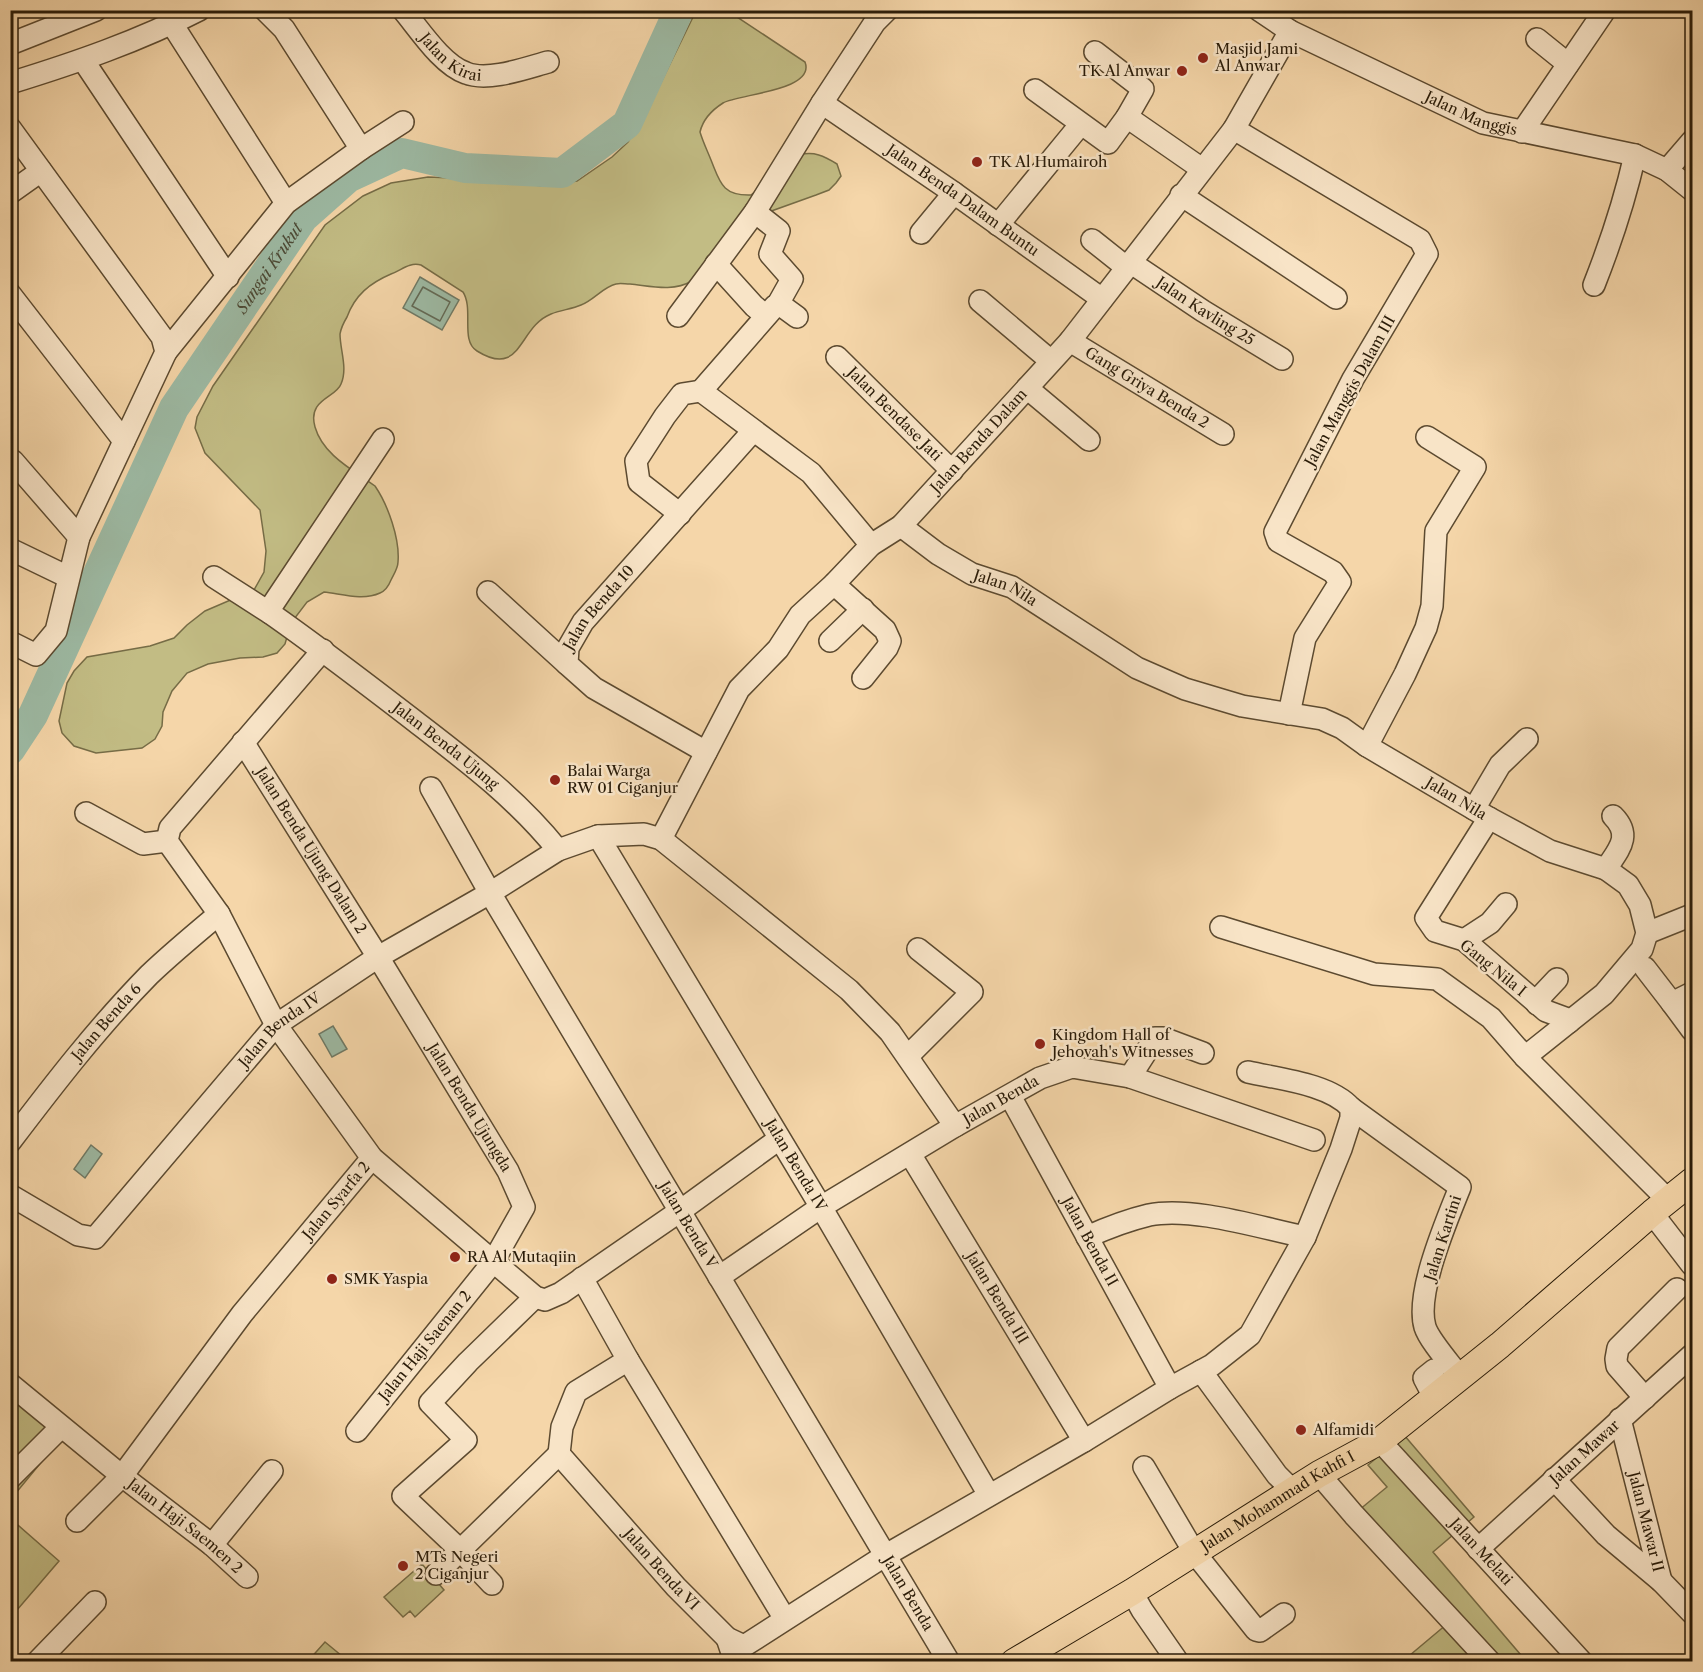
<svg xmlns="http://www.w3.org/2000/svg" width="1703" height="1672" viewBox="0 0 1703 1672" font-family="'Libre Caslon Text',serif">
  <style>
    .green { fill: #c2bc84; stroke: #766c46; stroke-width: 1.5 }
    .water { fill: #9dbaa4; stroke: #6f7a66; stroke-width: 1.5 }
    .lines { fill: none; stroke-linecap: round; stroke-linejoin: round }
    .shore { stroke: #636a56; stroke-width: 1.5 }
    .river { stroke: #9dbaa4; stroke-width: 30 }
    .minor-casing { stroke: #5c4a30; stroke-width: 24 }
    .major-casing { stroke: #291b08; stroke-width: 28 }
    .minor { stroke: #f8e4c7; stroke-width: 21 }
    .major { stroke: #f5d6a9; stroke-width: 26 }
    .poi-dot { fill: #8f2418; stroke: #f8e4c7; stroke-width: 2 }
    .labels { text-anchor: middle; stroke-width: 5; stroke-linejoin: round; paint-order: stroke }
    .poi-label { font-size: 15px; fill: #291b08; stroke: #f8e4c7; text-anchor: start }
    .street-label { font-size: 15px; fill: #291b08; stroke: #f8e4c7 }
    .water-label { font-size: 16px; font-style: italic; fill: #4c4b37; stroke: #f8e4c7 }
  </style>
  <rect width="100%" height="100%" fill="#f5d6a9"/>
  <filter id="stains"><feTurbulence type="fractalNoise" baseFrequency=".00333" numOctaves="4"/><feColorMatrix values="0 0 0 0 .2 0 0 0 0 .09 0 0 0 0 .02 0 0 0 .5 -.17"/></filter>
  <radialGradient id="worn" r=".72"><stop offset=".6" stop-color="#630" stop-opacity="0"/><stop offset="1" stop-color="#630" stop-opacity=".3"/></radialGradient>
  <path class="green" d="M 696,11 L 728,11 L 805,62 C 816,91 738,94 723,103 C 712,110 703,119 700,132 C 703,142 707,150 711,160 C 720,182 722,196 751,195 L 799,155 C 814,151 824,156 837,164 L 841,176 L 836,183 L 829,190 L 816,195 L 752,218 L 692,281 C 673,292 651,286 630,284 C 625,284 620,283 616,284 C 603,287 594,300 581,305 C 572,309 561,310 551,314 C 518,327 522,379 477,351 C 460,341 474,309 463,292 L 421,265 C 409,262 402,270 391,274 C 370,283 355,295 347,317 C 344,322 341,328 340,334 C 340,350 348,368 341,384 C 336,398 307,399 315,427 C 323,455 353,470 375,486 C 388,505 400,539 398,562 C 398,568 394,574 391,580 C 389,585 385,591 380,593 C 363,601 342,594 324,592 L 307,602 L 291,623 L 285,644 L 277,653 L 263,657 L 240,658 L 208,664 L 187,673 L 172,691 L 163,712 L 162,726 L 155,739 L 142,748 L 96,753 L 74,746 L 62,733 L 59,721 L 67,683 L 74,671 L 87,657 L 150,646 L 174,638 L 187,625 L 205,611 L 254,590 L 264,572 L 266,551 L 260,510 L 205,453 L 195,428 L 197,417 L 213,386 L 325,225 L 363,196 L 391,183 L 428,177 L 476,179 L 543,186 L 577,181 L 612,157 L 628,142 L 646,113 Z
    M 11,1375 L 71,1426 L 11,1499 Z
    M 1404,1435 L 1474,1517 L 1433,1552 L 1526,1661 L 1403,1661 L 1447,1624 L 1353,1515 L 1387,1487 L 1368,1465 Z
    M 11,1519 L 59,1561 L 11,1617 Z
    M 422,1564 L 444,1590 L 415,1617 L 410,1611 L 403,1617 L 384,1597 Z
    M 325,1642 L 348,1661 L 308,1661 Z"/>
  <path class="water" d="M 420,277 L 459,300 L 442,330 L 403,308 Z
    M 333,1026 L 347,1049 L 332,1057 L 319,1034 Z
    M 91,1145 L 102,1154 L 85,1178 L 74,1169 Z"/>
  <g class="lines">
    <path class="shore" d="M 423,287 L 450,302 L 440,321 L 412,306 Z"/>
    <path class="river" id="s1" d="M 10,750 L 33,715 L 174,408 L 303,218 L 348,178 L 402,153 L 465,168 L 562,173 L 627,124 L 679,10"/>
    <g class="minor-casing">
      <g id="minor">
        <path id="s2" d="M 403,10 C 419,29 442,65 466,73 C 488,82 526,68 548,62"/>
        <path id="s3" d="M 1259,10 L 1290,31 L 1483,123 L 1635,155 L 1667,170 L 1692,190"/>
        <path d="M 172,24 L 286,203"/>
        <path d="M 1537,39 L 1568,64"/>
        <path d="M 10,44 L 96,10"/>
        <path d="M 83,60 L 228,277"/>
        <path d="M 10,83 C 75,63 139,41 199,10"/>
        <path d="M 1035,90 L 1108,143 L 1127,117 L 1143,89 L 1095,52"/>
        <path id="s4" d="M 822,103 L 954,193 L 1102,299"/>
        <path d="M 1127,117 L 1202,169"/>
        <path d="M 10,128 L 162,337 L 166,352 L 79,537 L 56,631 L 36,655 L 10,642"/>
        <path d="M 1234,129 L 1420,240 L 1427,254 L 1353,379 L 1275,532 L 1278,541 L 1333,572 L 1340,582 L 1305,638 L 1289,714"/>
        <path d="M 1522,132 L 1605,10"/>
        <path d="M 361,149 L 403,122"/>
        <path d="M 1667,170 L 1692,141"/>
        <path d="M 10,193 L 41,171"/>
        <path d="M 1181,195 L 1336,298"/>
        <path d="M 755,212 L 779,231 L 770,254 L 792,279 L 778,304"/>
        <path d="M 998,225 L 1080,125"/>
        <path d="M 921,233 L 954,193"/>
        <path d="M 1092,240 L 1126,267"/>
        <path id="s5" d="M 1130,262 L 1203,311 L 1282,359"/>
        <path d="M 716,264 L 754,306 L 765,315"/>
        <path d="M 1594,285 C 1611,242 1625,199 1635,155"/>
        <path d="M 10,294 L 124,441"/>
        <path d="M 980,301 L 1051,361"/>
        <path d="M 678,316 L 755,212 L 822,103 L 875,22 L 887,10"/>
        <path id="s6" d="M 1070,341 L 1223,434"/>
        <path d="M 166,352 L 286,203 L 361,149 L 284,29 L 265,10"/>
        <path id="s7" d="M 837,357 L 952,471"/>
        <path d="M 1027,388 L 1089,440"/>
        <path d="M 701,391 L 775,306 L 782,306 L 797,317"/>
        <path id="s8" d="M 383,439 L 273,604 L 270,613 C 320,648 368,685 416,722 C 468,762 517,799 558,850"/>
        <path d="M 13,461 L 79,537"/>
        <path d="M 680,514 L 639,482 L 636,461 L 665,416 L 682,394 L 701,391 L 811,473 L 871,545"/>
        <path id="s9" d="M 901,526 L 938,554 L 972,574 L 1012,587 L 1137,668 L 1185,689 L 1242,706 L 1322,719 L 1342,728 L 1367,746 L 1489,818 L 1550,851 L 1606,869 L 1628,885 L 1640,905 L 1647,933 L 1642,949 L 1604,994 L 1525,1057"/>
        <path d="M 10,549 L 68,577"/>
        <path d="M 214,577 L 270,613"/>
        <path d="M 834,584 L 885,630 L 890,641 L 887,648 L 863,678"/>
        <path d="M 488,592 L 567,664"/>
        <path d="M 830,641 L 863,609"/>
        <path d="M 323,650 L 170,828 L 167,841 L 219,914 L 276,1025 L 372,1158 L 535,1297 L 545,1300 L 561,1293 L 680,1211 L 779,1139"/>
        <path id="s10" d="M 243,742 L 378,957 L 508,1171 L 524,1207 L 493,1262 L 357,1431"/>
        <path d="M 1367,746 L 1405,674 L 1426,628 L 1432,606 L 1436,531 L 1475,467 L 1427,437"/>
        <path id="s11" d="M 706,752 L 594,688 L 567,664 L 568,648 L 583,622 L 753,431"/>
        <path id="s12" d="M 431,788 L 490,893 L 949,1662"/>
        <path d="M 1474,809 L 1500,765 L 1527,739"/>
        <path d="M 86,813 L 143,844 L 167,841"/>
        <path d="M 1489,818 L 1426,918 L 1435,931 L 1464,940 L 1546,1011 L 1565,1018 L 1569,1022"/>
        <path id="s13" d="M 598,836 L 821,1207 L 989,1495"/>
        <path id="s14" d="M 661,839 L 739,689 L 778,649 L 800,615 L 834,584 L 871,545 L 901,526 L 1070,341 L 1234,129 L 1290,31"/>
        <path d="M 1606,869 C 1618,850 1633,836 1613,816"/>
        <path d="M 1221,927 L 1374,974 L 1437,979 L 1491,1018 L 1525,1057 L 1668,1200"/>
        <path d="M 1647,933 L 1692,915"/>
        <path d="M 1464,940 L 1490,923 L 1506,904"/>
        <path d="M 1645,968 L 1672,1003"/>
        <path d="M 1692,993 L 1672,1003 L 1692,1030"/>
        <path d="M 1537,1004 L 1541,996 L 1557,979"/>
        <path d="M 908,1056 L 972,992 L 918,949"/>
        <path d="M 1130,1077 L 1155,1038 L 1163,1038 L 1203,1053"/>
        <path id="s15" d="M 1010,1096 L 1170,1388"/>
        <path d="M 1351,1108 L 1460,1187 C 1447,1220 1415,1293 1425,1327 C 1429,1340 1451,1365 1460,1377"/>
        <path id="s16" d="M 10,1142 C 54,1084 98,1027 149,975 C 171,954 195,934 219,914"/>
        <path id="s17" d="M 910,1154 L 1084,1441"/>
        <path id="s18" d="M 10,1195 L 78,1235 L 95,1238 L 276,1025 L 378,957 L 490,893 L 558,850 L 598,836 L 644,834 L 661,839 L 849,990 L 890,1032 L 955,1126"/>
        <path d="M 1652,1213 L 1692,1265"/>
        <path d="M 1087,1237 C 1107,1228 1128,1220 1149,1215 C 1192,1206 1261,1228 1305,1237"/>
        <path id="s19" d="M 719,1277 L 821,1207 L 955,1126 L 1040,1078 L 1072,1067 L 1130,1077 L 1314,1140"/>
        <path d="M 582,1278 L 628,1360 L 785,1619"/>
        <path id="s20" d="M 628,1360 L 576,1392 L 562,1427 L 559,1454 L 676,1587 L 727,1638 L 744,1646 L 886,1555 L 1084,1441 L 1170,1388 L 1212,1365 L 1250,1335 L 1305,1237 L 1341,1149 L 1351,1118 L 1351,1108 C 1330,1084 1279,1079 1248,1072"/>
        <path d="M 1434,1370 L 1424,1378 L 1434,1397"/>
        <path d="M 1201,1371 L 1277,1475 L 1292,1490"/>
        <path id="s21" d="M 10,1384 L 122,1476 L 242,1314 L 372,1158"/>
        <path d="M 1645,1398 L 1617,1366 L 1616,1359 L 1618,1348 L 1677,1289"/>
        <path id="s22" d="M 1620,1419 L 1661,1581"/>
        <path id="s23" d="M 1380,1441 L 1582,1662"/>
        <path d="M 1144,1467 L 1194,1552 L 1256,1630 L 1260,1631 L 1284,1614"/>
        <path d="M 1319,1474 L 1354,1515 L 1490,1662"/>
        <path d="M 10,1478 L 61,1427"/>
        <path d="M 1554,1479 L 1606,1535 L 1661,1581 L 1692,1613"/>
        <path id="s24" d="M 77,1521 L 122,1476 L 212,1545 L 247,1577"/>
        <path d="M 212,1545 L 272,1471"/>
        <path id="s25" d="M 1478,1549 L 1692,1355"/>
        <path d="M 436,1574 L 559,1454"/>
        <path d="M 492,1584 L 460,1550 L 403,1496 L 466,1440 L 430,1403 L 468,1362 L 535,1297"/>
        <path d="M 1132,1592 L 1142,1610 L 1178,1662"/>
        <path d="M 727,1638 L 735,1662"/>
        <path d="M 37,1662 L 95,1602"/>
      </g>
    </g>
    <g class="major-casing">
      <g id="major">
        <path id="s26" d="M 1014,1662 L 1132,1592 L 1319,1474 L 1380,1441 L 1500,1345 L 1652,1213 L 1692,1181"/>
      </g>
    </g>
    <use href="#minor" class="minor"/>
    <use href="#major" class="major"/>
  </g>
  <g class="poi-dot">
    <circle cx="1203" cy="58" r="6"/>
    <circle cx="1182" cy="71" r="6"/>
    <circle cx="977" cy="162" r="6"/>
    <circle cx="555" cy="780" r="6"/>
    <circle cx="1040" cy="1044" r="6"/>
    <circle cx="455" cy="1257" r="6"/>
    <circle cx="332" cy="1279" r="6"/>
    <circle cx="1301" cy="1430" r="6"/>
    <circle cx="403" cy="1566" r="6"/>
  </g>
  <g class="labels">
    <g class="poi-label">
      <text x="1215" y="54">Masjid Jami<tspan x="1215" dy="17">Al Anwar</tspan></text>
      <text x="1170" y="76" text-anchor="end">TK Al Anwar</text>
      <text x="989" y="167">TK Al Humairoh</text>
      <text x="567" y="776">Balai Warga<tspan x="567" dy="17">RW 01 Ciganjur</tspan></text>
      <text x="1052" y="1040">Kingdom Hall of<tspan x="1052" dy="17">Jehovah's Witnesses</tspan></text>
      <text x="467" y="1262">RA Al Mutaqiin</text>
      <text x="344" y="1284">SMK Yaspia</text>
      <text x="1313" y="1435">Alfamidi</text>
      <text x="415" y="1562">MTs Negeri<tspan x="415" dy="17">2 Ciganjur</tspan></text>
    </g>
    <g class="street-label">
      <text dy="5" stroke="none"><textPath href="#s2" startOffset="69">Jalan Kirai</textPath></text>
      <text dy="5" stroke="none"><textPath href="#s3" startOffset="237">Jalan Manggis</textPath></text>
      <text dy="5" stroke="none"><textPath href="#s4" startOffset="171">Jalan Benda Dalam Buntu</textPath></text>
      <text dy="5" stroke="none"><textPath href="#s5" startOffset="90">Jalan Kavling 25</textPath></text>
      <text dy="5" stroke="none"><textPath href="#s6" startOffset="90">Gang Griya Benda 2</textPath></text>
      <text transform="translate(1350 391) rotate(-61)" y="5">Jalan Manggis Dalam III</text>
      <text dy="5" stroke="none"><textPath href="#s7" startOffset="81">Jalan Bendase Jati</textPath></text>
      <text dy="5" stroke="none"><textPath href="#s14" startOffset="516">Jalan Benda Dalam</textPath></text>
      <text dy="5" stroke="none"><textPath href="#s9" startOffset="122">Jalan Nila</textPath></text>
      <text dy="5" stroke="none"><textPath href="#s11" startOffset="232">Jalan Benda 10</textPath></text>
      <text dy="5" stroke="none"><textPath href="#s8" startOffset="428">Jalan Benda Ujung</textPath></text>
      <text dy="5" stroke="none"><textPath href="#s9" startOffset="626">Jalan Nila</textPath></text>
      <text dy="5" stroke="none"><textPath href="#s10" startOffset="128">Jalan Benda Ujung Dalam 2</textPath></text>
      <text transform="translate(1493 968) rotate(39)" y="5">Gang Nila I</text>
      <text dy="5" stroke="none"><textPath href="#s16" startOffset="154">Jalan Benda 6</textPath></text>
      <text dy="5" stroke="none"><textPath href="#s18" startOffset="375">Jalan Benda IV</textPath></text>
      <text dy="5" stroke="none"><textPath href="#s19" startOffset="333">Jalan Benda</textPath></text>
      <text dy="5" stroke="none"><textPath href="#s10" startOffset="430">Jalan Benda Ujungda</textPath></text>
      <text dy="5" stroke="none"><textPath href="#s13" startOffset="384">Jalan Benda IV</textPath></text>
      <text dy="5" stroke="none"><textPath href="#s21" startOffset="494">Jalan Syarfa 2</textPath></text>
      <text dy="5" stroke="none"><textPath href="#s12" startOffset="507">Jalan Benda V</textPath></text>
      <text transform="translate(1443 1238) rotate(-72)" y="5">Jalan Kartini</text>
      <text dy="5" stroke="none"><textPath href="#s15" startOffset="166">Jalan Benda II</textPath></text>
      <text dy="5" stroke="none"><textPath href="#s17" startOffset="168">Jalan Benda III</textPath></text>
      <text transform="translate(425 1346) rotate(-51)" y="5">Jalan Haji Saenan 2</text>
      <text dy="5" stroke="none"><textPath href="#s25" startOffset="144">Jalan Mawar</textPath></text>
      <text dy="5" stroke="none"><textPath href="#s26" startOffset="309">Jalan Mohammad Kahfi I</textPath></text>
      <text dy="5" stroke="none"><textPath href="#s22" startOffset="106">Jalan Mawar II</textPath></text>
      <text dy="5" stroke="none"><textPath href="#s24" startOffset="144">Jalan Haji Saemen 2</textPath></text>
      <text dy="5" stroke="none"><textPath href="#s23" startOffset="150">Jalan Melati</textPath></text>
      <text dy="5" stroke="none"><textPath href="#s20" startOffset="280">Jalan Benda VI</textPath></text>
      <text dy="5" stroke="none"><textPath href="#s12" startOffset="936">Jalan Benda</textPath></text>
    </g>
    <g class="water-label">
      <text dy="6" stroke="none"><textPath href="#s1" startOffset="549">Sungai Krukut</textPath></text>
    </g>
  </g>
  <rect width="1703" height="1672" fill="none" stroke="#f5d6a9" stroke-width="36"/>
  <rect x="12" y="12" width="1679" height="1648" fill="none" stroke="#291b08" stroke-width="3"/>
  <rect x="18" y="18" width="1667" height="1636" fill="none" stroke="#291b08" stroke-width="1.5"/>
  <rect width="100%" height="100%" filter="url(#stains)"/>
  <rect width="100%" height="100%" fill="url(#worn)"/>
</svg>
